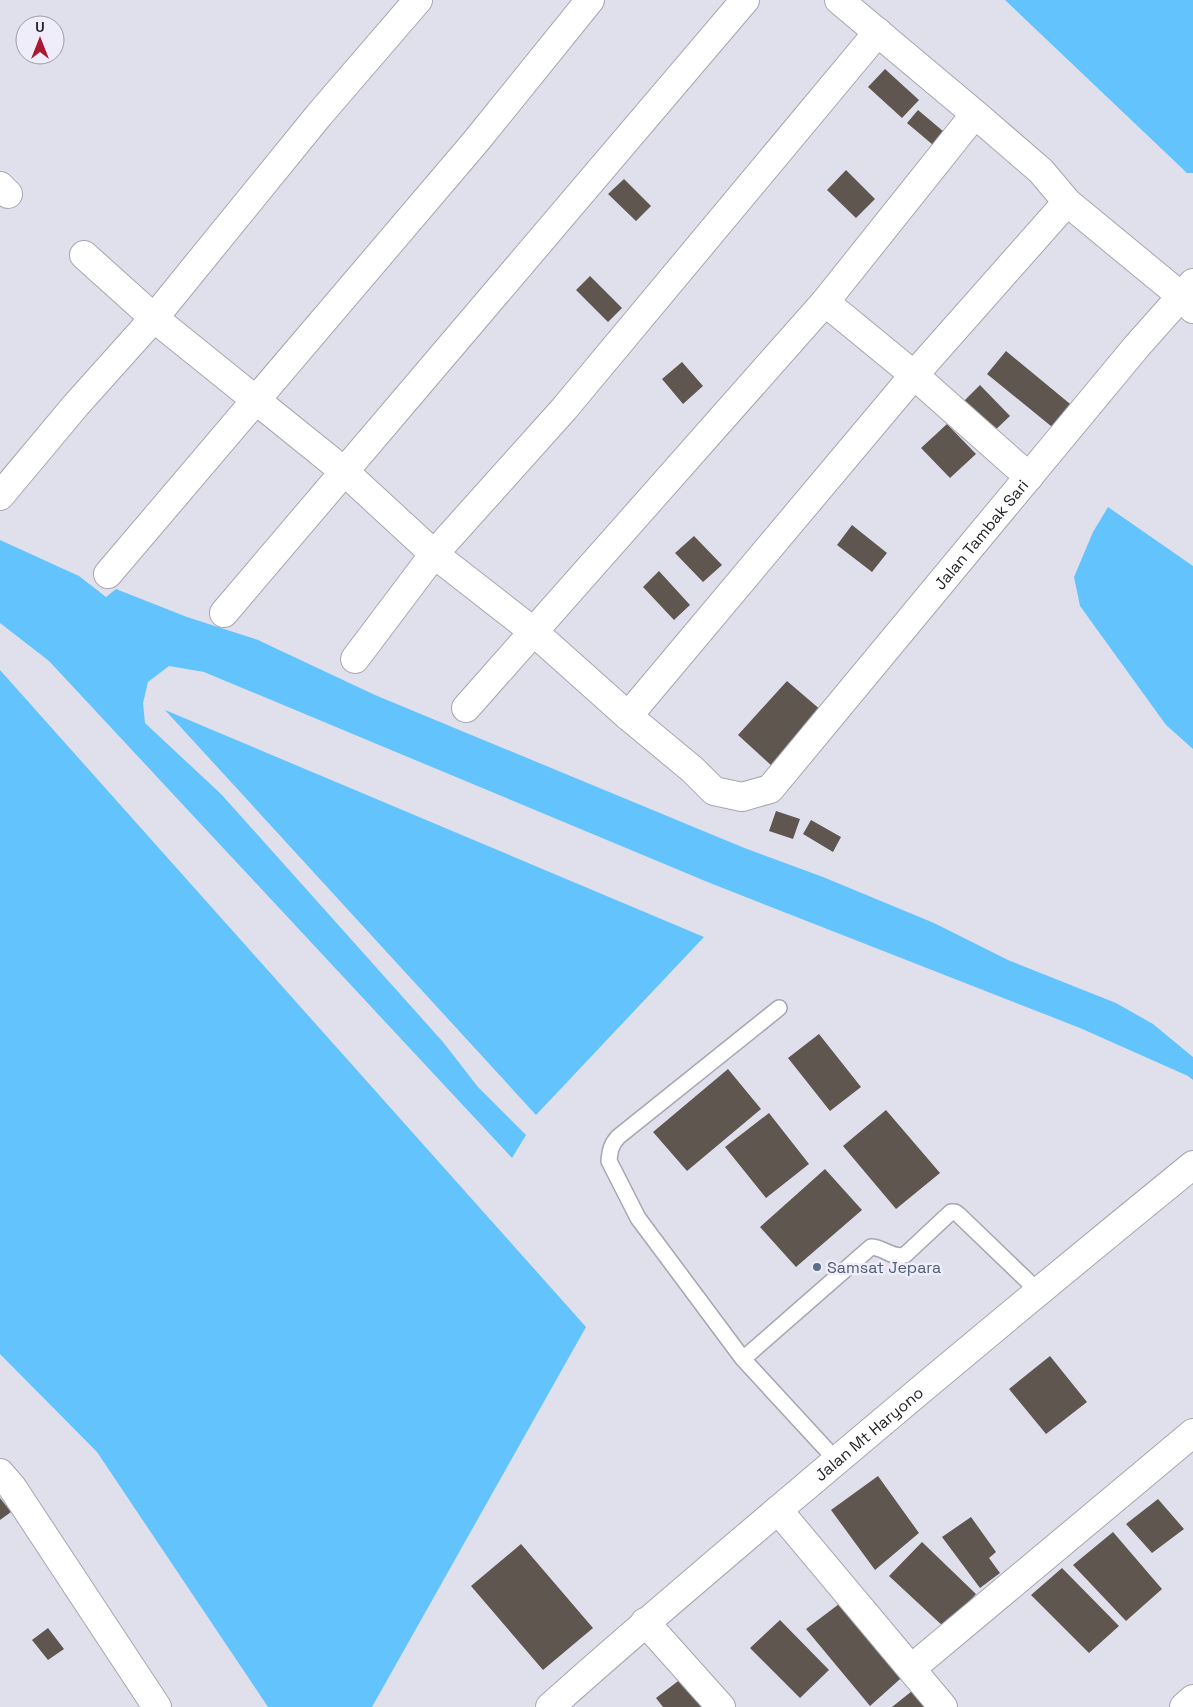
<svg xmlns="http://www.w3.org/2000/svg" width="1193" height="1707" viewBox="0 0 1193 1707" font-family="'Space Grotesk',sans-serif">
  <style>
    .water { fill: #63c4fd }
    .building { fill: #605650 }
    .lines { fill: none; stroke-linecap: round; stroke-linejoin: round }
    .service-casing { stroke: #a6a5b1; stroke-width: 18 }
    .minor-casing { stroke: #a6a5b1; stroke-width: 30 }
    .secondary-casing { stroke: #a6a5b1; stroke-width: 30 }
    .service { stroke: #fff; stroke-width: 15 }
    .minor { stroke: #fff; stroke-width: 28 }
    .secondary { stroke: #fff; stroke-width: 28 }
    .service-dot { fill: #5c6f8a; stroke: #eeedf9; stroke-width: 2 }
    .labels { text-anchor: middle; stroke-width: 5; stroke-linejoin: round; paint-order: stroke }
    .street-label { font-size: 16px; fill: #242428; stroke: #eeedf9 }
    .service-label { font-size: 16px; fill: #4e5e75; stroke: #eeedf9; text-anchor: start }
  </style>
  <rect width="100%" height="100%" fill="#e0e0ec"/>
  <path class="water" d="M 1005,0 L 1193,0 L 1193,173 L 1187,173 Z
    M 1108,507 L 1193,566 L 1193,749 L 1166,725 L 1080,606 L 1074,577 L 1093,532 Z
    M 0,540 L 79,576 L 106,597 L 116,589 L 187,617 L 258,640 L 375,695 L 742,847 L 823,877 L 934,923 L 1008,960 L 1116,1003 L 1153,1024 L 1193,1057 L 1193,1080 L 1188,1076 L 1080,1028 L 710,883 L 204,672 L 169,666 L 148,682 L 143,703 L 145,723 L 221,794 L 443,1042 L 478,1087 L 526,1135 L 512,1158 L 49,661 L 0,623 Z
    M 0,670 L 586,1327 L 372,1707 L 268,1707 L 97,1452 L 0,1354 Z
    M 165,710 L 704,937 L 536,1115 Z"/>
  <path class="building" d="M 885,69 L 919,100 L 902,118 L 868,87 Z
    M 918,110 L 950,137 L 939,150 L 907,123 Z
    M 846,170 L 875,199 L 856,218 L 827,190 Z
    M 624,179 L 651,206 L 636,221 L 608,194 Z
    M 590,276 L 622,308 L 608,322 L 576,290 Z
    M 1006,351 L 1075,408 L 1057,431 L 987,374 Z
    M 682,362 L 703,386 L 683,404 L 662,379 Z
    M 980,385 L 1010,416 L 990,435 L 960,405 Z
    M 947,424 L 976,454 L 950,478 L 921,448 Z
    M 852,525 L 887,553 L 872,572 L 837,545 Z
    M 694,536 L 722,565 L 703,582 L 675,553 Z
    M 659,571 L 690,605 L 674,620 L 643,587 Z
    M 787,681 L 822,711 L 772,766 L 738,735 Z
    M 776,811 L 800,819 L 793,839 L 769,831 Z
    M 811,820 L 841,837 L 833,852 L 803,834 Z
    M 819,1034 L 861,1087 L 830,1111 L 788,1058 Z
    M 728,1069 L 761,1109 L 687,1171 L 653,1132 Z
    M 886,1110 L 940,1173 L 896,1209 L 843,1146 Z
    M 769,1113 L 809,1164 L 766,1198 L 725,1147 Z
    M 825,1169 L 862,1210 L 796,1267 L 760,1227 Z
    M 1050,1356 L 1087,1402 L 1046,1434 L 1009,1389 Z
    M 878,1476 L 919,1533 L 875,1570 L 831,1510 Z
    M 0,1498 L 11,1512 L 0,1520 Z
    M 1158,1499 L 1184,1529 L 1152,1553 L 1126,1524 Z
    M 971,1517 L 996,1552 L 989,1558 L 1000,1573 L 980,1588 L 942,1537 Z
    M 1113,1532 L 1162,1589 L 1126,1621 L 1073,1565 Z
    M 922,1542 L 976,1594 L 945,1628 L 889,1576 Z
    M 521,1544 L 593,1628 L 543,1670 L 471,1586 Z
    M 1062,1568 L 1119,1626 L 1089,1653 L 1031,1595 Z
    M 847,1598 L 908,1672 L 870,1706 L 806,1629 Z
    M 780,1620 L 829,1670 L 800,1698 L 750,1648 Z
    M 48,1628 L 64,1649 L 48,1660 L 32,1640 Z
    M 686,1675 L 715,1707 L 663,1707 L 656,1698 Z
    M 912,1691 L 926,1707 L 892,1707 Z"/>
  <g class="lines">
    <g class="service-casing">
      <path id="service" d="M 779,1008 L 618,1137 C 611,1145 610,1150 609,1161 L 638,1218 L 743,1359 L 837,1461
        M 743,1359 L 871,1247 C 883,1247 893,1259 905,1255 L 951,1212 L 955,1212 L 959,1215 L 1038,1291"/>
    </g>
    <g class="minor-casing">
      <g id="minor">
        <path d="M 839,0 L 975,114 L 1041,171 L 1067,202 L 1181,296 L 1193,309"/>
        <path d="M 0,186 L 8,194"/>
        <path id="s1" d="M 84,255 L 154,318 L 345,472 L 434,554 L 534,632 L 628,716 L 693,770 L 714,791 L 742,797 L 770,789 L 1137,346 L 1193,283"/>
        <path d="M 825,302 L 914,375 L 1029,477"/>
        <path d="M 0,496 L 76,405 L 154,318 L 319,115 L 418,0"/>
        <path d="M 108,574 L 477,140 L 590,0"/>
        <path d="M 224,613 L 745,0"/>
        <path d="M 355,659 L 434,554 L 564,409 L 878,32"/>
        <path d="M 466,708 L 825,302 L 975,114"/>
        <path d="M 628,716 L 914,375 L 1067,202"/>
        <path d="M 778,1510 L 943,1707"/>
        <path d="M 645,1622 L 721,1707"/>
        <path d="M 912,1668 L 1193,1433"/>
        <path id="s2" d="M 550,1707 C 646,1621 744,1539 842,1456 C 958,1358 1075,1261 1193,1165"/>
        <path d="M 1184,1707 L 1193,1699"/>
      </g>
    </g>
    <g class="secondary-casing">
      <path id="secondary" d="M 0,1473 L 12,1487 L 157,1707"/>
    </g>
    <use href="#service" class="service"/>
    <use href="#minor" class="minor"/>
    <use href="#secondary" class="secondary"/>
  </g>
  <circle class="service-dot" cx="817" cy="1267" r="5"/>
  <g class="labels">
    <g class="street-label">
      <text dy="6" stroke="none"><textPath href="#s1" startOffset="1216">Jalan Tambak Sari</textPath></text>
      <text dy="6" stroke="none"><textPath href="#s2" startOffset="420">Jalan Mt Haryono</textPath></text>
    </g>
    <g class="service-label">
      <text x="827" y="1273">Samsat Jepara</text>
    </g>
  </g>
  <g transform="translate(40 40)"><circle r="24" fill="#eeedf9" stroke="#9d9da5"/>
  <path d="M0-4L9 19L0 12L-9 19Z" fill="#ac1731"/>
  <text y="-8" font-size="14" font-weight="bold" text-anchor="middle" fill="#242428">U</text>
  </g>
</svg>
